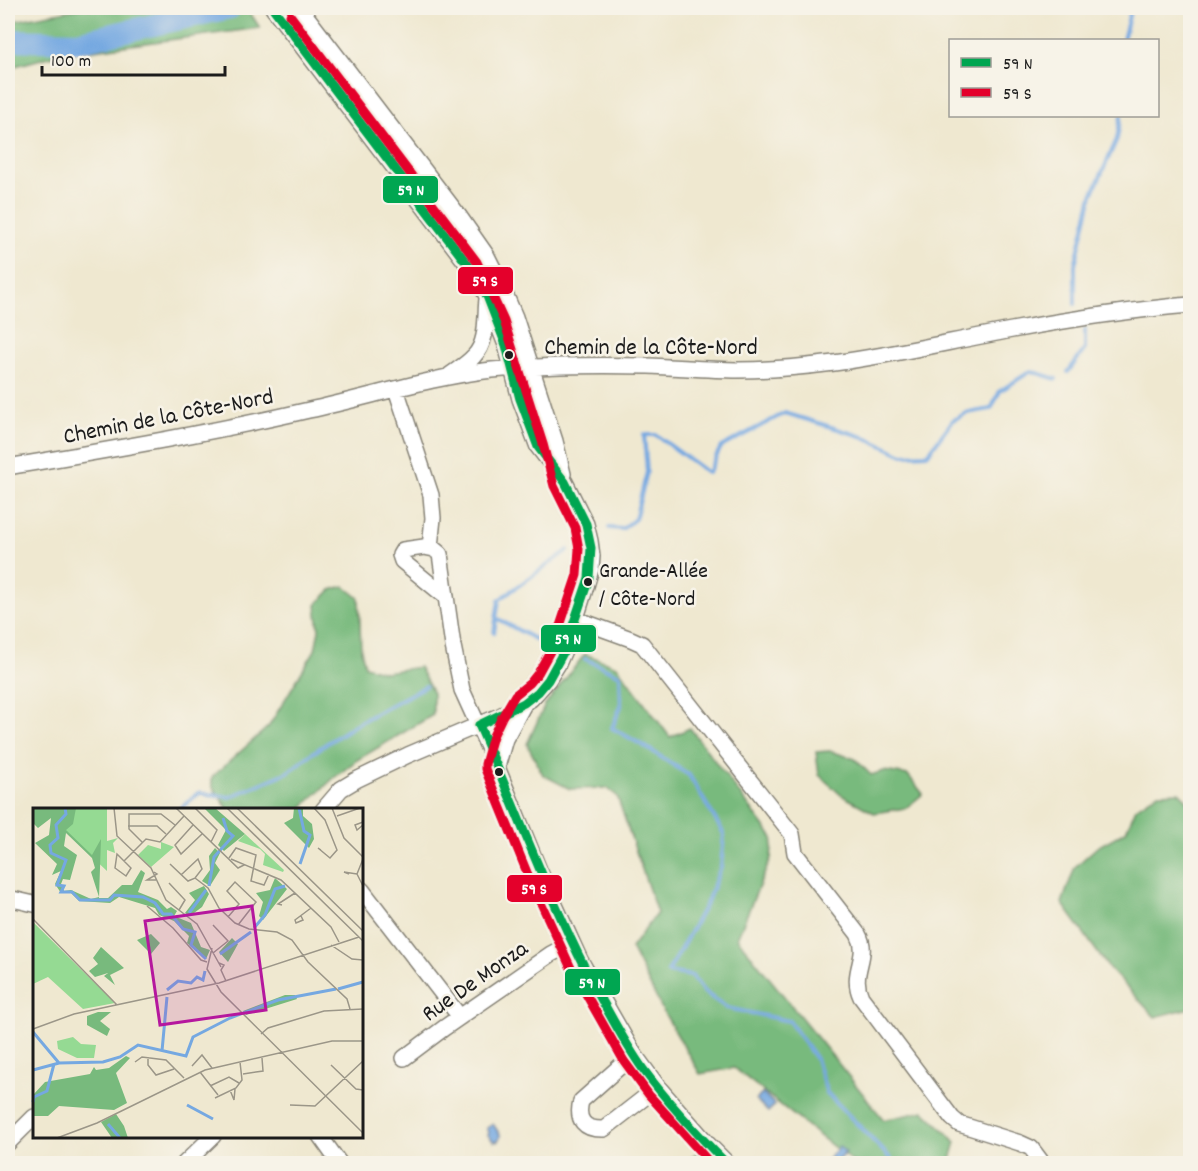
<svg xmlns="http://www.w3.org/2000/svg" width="1198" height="1171" viewBox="0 0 1198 1171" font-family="Dekko,sans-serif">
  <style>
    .forest { fill: #78ba7d; stroke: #4a6b4c; stroke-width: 1.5 }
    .water { fill: #75a8e1; stroke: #48627e; stroke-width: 1.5 }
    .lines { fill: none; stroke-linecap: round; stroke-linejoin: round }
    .stream { stroke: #75a8e1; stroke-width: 4 }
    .river { stroke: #75a8e1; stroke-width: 22 }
    .minor-casing { stroke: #868276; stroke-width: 18 }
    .minor { stroke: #fff; stroke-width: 15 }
    .bus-1-casing { stroke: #f7f3e8; stroke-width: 14 }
    .bus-2-casing { stroke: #f7f3e8; stroke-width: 14 }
    .bus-1 { stroke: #00a651; stroke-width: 9 }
    .bus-2 { stroke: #e4002b; stroke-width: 9 }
    .bus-dot { fill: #1c1c1c; stroke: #f7f3e8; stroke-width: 2 }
    .labels { text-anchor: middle; stroke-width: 5; stroke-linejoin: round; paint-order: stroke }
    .bus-label { font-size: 22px; fill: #1c1c1c; stroke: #f7f3e8; text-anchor: start }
    .street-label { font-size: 24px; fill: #1c1c1c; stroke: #f7f3e8 }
    .inset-river { fill: none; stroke: #75a8e1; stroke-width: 3 }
    .inset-road { fill: none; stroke: #9b9688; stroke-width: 1.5 }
    .view { fill: #b5179e; fill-opacity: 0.15; stroke: #b5179e; stroke-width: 3 }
    .inset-edge { fill: none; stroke: #1c1c1c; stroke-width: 3 }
    .line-badge { stroke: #f7f3e8; stroke-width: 2 }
    .badge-label { font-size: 16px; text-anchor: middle; font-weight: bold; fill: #fff }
  </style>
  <rect width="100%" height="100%" fill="#f7f3e8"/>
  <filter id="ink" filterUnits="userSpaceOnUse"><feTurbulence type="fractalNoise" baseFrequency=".0167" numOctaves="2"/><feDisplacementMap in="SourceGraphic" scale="12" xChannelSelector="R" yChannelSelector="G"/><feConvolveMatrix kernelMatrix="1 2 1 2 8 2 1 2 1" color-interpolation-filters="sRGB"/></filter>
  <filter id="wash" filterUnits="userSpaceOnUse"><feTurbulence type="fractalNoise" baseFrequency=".008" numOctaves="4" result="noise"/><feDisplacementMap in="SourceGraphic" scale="24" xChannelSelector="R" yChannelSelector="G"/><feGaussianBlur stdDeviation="1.35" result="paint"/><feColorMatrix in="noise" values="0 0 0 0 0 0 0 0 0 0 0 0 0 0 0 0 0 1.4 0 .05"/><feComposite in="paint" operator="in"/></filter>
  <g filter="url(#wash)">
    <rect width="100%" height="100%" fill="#efe8d0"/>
    <path class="forest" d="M 82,8 L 247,8 L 260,28 L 56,55 L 8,68 L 8,22 Z
      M 344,586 L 359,598 L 361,650 L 365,666 L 385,672 L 419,667 L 433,693 L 433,715 L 357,760 L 334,778 L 300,809 L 228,809 L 212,786 L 212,777 L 269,726 L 315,650 L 319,630 L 316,605 L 331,590 Z
      M 585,654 L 617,666 L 670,737 L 690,728 L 773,838 L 771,858 L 737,938 L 884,1120 L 924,1111 L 956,1142 L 950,1163 L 854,1163 L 734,1068 L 700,1074 L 663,1011 L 631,948 L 657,913 L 617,796 L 607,788 L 570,789 L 543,775 L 527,744 L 545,705 Z
      M 830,751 L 855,759 L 871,775 L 884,771 L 908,775 L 923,794 L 906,808 L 874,813 L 841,795 L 819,775 L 816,752 Z
      M 1179,792 L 1190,803 L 1190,1008 L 1155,1017 L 1108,967 L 1062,903 L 1075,867 L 1097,847 L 1126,831 L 1136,808 L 1158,793 Z
      M 698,1152 L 709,1163 L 685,1163 Z"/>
    <path class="water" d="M 763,1093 L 775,1105 L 768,1112 L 756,1100 Z
      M 493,1124 L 501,1136 L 497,1142 L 496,1141 L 494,1142 L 488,1135 L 489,1132 L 487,1128 Z
      M 839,1147 L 846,1152 L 835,1163 L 828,1159 Z"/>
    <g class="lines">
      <path class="stream" d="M 1123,40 L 1131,8
        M 1075,304 L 1075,265 L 1092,195 L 1117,139 L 1121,116
        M 1068,372 L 1085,349 L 1085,330
        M 609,528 L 622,529 L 635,519 L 647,472 L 644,435 L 656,435 L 708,473 L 721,447 L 785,413 L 864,437 L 903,455 L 928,454 L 953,420 L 967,413 L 991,409 L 1000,391 L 1031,371 L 1056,379
        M 494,633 L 496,619
        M 542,643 L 496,618 L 499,600 L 568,550
        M 585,659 L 620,675 L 621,706 L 612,728 L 644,746 L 689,775 L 724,834 L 721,867 L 707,902 L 668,972 L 692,976 L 704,992 L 727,1008 L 789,1021 L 816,1059 L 827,1093 L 893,1161 L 894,1164
        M 179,810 L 198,793 L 230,797 L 288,772 L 314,752 L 356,724 L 426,686
        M 8,930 L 11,929"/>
      <path class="river" d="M 8,40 L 77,42 L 230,8"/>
    </g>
  </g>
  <g filter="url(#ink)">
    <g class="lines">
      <g class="minor-casing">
        <path id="minor" d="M 273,8 L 474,273 L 487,296 L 506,345 L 520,399 L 538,447 L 565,482 L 586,524 L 590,541 L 592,556 L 591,569 L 586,586 L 571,634 L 558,664 L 548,680 L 531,699 L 502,715 L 408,755 L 356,780 L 341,789 L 323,810
          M 300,8 L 459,216 L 487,256 L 500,282 L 515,317 L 555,441 L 563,474
          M 450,375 C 458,369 467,364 474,356 C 488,342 485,318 487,299
          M 396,389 L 431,495 L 433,518 L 430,547
          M 8,467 C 108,450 210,433 309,410 C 370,397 430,377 492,370 C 543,365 596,365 648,366 C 678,367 708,370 738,370 C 770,370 803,367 834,363 C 894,355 952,341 1012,330 C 1071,319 1130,310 1190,305
          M 446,597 L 402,561 L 400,555 L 403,550 L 424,547 L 434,549 L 440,554 L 453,646 L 462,690 L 497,767 L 539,870 L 580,960 L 634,1054 L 658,1087 L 707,1143 L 728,1164
          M 576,619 L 631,639 L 642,644 L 788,829 L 792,834 L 795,853 L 858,934 C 871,957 849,971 861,997 L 952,1118 L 959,1124 L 969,1127 L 1020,1143 L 1031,1148 L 1043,1164
          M 497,767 L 505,739 L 524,704
          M 362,890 L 460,1017
          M 8,898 L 34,904
          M 634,1054 L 581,1101 C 576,1120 584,1130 604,1129 L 658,1087
          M 404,1058 L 444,1028 L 551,954 L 572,943
          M 320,1136 L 340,1164
          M 8,1143 L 34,1117
          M 184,1164 L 213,1136"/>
      </g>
      <use href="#minor" class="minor"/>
      <g class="bus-1-casing">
        <path id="bus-1" d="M 273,8 L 474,273 L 487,296 L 506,345 L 520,399 L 538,447 L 565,482 L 586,524 L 591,548 L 589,578 L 565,649 L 548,680 L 538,692 L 524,703 L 479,725 C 519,815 552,908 599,995 C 613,1020 626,1045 643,1069 C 668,1103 697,1134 727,1164"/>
      </g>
      <g class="bus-2-casing">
        <path id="bus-2" d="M 290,15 L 477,262 L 504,321 L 543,444 L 554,486 L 575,528 L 579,549 L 577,575 L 554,644 L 538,673 L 530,683 L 515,695 L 502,717 L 493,736 L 485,764 L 485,769 L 528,875 L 570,966 L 624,1061 L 649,1095 L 711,1164"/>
      </g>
      <use href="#bus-1" class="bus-1"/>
      <use href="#bus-2" class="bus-2"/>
    </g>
  </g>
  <g class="bus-dot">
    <circle cx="509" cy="355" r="5"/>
    <circle cx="588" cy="582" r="5"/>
    <circle cx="499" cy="772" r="5"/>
  </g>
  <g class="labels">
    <g class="bus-label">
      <text x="599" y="577">Grande-Allée<tspan x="599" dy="28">/ Côte-Nord</tspan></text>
    </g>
    <g class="street-label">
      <text x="651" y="354">Chemin de la Côte-Nord</text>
      <text transform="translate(168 415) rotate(-11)" y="8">Chemin de la Côte-Nord</text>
      <text transform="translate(474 980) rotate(-35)" y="8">Rue De Monza</text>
    </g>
  </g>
  <g transform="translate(33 808)">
    <rect width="330" height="330" fill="#efe8d0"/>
    <path d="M 7,0 L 74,0 L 74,33 L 85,30 L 80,35 L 82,45 L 74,42 L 74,63 ZM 212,26 L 251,62 L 250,64 L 230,57 L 232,46 L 227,41 L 205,33 ZM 128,34 L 141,39 L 118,59 L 105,47 L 115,37 L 128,41 ZM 0,114 L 82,195 L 50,201 L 15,169 L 0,176 ZM 40,229 L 48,236 L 63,237 L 61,250 L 44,250 L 25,241 L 24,233 Z" fill="#95da93"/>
    <path d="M 0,0 L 43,0 L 40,16 L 33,22 L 59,47 L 68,31 L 66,90 L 75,90 L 89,77 L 99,77 L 108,62 L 112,65 L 105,84 L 125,92 L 134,101 L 138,99 L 144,103 L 141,108 L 158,115 L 168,139 L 177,142 L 173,151 L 154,135 L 156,128 L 141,113 L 126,107 L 122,100 L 86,89 L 77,95 L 46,93 L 38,85 L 28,85 L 22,76 L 28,63 L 19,67 L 24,56 L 2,35 L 16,27 L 18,10 L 5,20 L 0,15 ZM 33,25 L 59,50 L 62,60 L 58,64 L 66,89 L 58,91 L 38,82 L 31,83 L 28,76 L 30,71 L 37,72 L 44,47 L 31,38 ZM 171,0 L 182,0 L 212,26 L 191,43 L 185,37 L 193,22 ZM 261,0 L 270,0 L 270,8 L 279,16 L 281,31 L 276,40 L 251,15 L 260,10 ZM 182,40 L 187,45 L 182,55 L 187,62 L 177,78 L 169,73 L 177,62 L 176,48 ZM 242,70 L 254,81 L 230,112 L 226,108 L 230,94 L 223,85 L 237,82 ZM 171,78 L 176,86 L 169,99 L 157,108 L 152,105 L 162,92 L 156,85 ZM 118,126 L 127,135 L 118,146 L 104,132 ZM 199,130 L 205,136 L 195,154 L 186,144 ZM 68,139 L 91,160 L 77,167 L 82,177 L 71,168 L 75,165 L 62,169 L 56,163 L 65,156 L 60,150 ZM 252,187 L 262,187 L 264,191 L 213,207 L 210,203 ZM 65,204 L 78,204 L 67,213 L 77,221 L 74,228 L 54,217 L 54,208 ZM 93,248 L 97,250 L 83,265 L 94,295 L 81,302 L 26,298 L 15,308 L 0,308 L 0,287 L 12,274 L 57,266 L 61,259 L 63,262 L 76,260 ZM 83,306 L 91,318 L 95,330 L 79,330 L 68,314 Z" fill="#78ba7d" fill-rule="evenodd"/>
    <path class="inset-river" d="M 32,0 L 33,6 L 23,17 L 25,30 L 17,37 L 18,45 L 33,52 L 24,77 L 31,78 L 28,84 L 39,84 L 47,92 L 77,92 L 81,87 L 110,89 L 122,95 L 130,106 L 138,106 L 150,121 L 162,124 L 158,137 L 173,151M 266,0 L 271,23 L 277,27 L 267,56M 176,78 L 181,49 L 200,28 L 194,23 L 190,10M 156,105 L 173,82M 221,120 L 232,107 L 242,81 L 252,78M 187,146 L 218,124M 305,181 L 330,174M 134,182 L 145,173 L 158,175 L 164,169 L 170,172 L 172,163M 0,224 L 26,255M 129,243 L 134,189M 0,262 L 26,255 L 70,254 L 87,249 L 105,237 L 153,248 L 160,229 L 197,210 L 245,192 L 303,181M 0,294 L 1,289 L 14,283 L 21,256M 154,297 L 180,311M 75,316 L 87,330"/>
    <path class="inset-road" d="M 81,0 L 84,28 L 118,60 L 133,92 L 164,116 L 188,159M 143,0 L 205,60 L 211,57M 162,0 L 184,22 L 178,34M 194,0 L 330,133M 204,0 L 330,123M 281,0 L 292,12 L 304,42 L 297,50 L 285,40 L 288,42M 299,0 L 311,30 L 330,49M 304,8 L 327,0M 330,14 L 322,17 L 324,22 L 330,17M 160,17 L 142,37 L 148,46 L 169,26M 95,18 L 124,18 L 133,26M 109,34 L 96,21 L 96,6 L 128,6 L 142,17M 84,46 L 98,60 L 93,68 L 82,60 ZM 196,50 L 203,40 L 223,47 L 218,73 L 231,77 L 236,66M 198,51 L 248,72 L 298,119 L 306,134M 330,51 L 324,66 L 330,78M 91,53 L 113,31 L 127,34 L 151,8M 137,56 L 155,73 L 162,70 L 175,80 L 186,100 L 202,115 L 216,121 L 244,124 L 259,132 L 275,154 L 314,191 L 317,201M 121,64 L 124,66 L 114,72 L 123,72M 316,66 L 311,64 L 324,66M 148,67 L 165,51 L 169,61 L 162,70M 136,75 L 152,92 L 146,102M 249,97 L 245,96 L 262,85M 114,98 L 140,120 L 168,152 L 174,154M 268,108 L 270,112 L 263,115 L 262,112 L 278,100M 195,109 L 206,96 L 194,83 L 202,74 L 223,94 L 205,117M 0,111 L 84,197M 180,117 L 195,133 L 180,145M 298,137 L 319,151 L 330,152M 179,140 L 174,161 L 188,184 L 330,325M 186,155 L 191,157 L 188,162 L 193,173M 0,221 L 41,206 L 186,175 L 326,129M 228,226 L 235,220 L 291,203 L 330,201M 115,249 L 115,257 L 123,267 L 141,261M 102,254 L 109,249 L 133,252 L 151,270M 298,257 L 323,281 L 330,282M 159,258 L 169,247 L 179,260M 167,264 L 185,287M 210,266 L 230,263 L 229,250M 177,278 L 196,269 L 206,275M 197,282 L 201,292 L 202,281M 182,290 L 203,280 L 209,272 L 207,254M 257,297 L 282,298 L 330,253M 24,330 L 64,315 L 172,262 L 299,233 L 330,233"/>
    <path class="view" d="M 219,98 L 233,202 L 127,217 L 112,113 Z"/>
    <rect width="330" height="330" class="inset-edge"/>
  </g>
  <g class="line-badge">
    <rect x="382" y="175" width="57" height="29" rx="6" fill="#00a651"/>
    <rect x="457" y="266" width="57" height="29" rx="6" fill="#e4002b"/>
    <rect x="540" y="624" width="57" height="29" rx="6" fill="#00a651"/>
    <rect x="506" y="874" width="57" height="29" rx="6" fill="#e4002b"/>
    <rect x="564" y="968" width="57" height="28" rx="6" fill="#00a651"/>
  </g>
  <g class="badge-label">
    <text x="411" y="195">59 N</text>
    <text x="485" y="286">59 S</text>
    <text x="568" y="644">59 N</text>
    <text x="534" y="894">59 S</text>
    <text x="592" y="988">59 N</text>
  </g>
  <rect width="1198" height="1171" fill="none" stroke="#f7f3e8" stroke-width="30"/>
  <rect x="949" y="39" width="210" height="78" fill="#f7f3e8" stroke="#9f9d96" stroke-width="1.5"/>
  <rect x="961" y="58" width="30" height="9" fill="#00a651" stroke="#9f9d96" stroke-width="1.5"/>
  <text x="1003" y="69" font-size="18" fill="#1c1c1c">59 N</text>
  <rect x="961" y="88" width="30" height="9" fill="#e4002b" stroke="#9f9d96" stroke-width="1.5"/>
  <text x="1003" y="99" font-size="18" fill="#1c1c1c">59 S</text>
  <path d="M42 66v9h183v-9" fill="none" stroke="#1c1c1c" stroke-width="3"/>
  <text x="51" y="66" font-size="18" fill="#1c1c1c" stroke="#f7f3e8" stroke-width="4.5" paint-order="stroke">100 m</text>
</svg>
